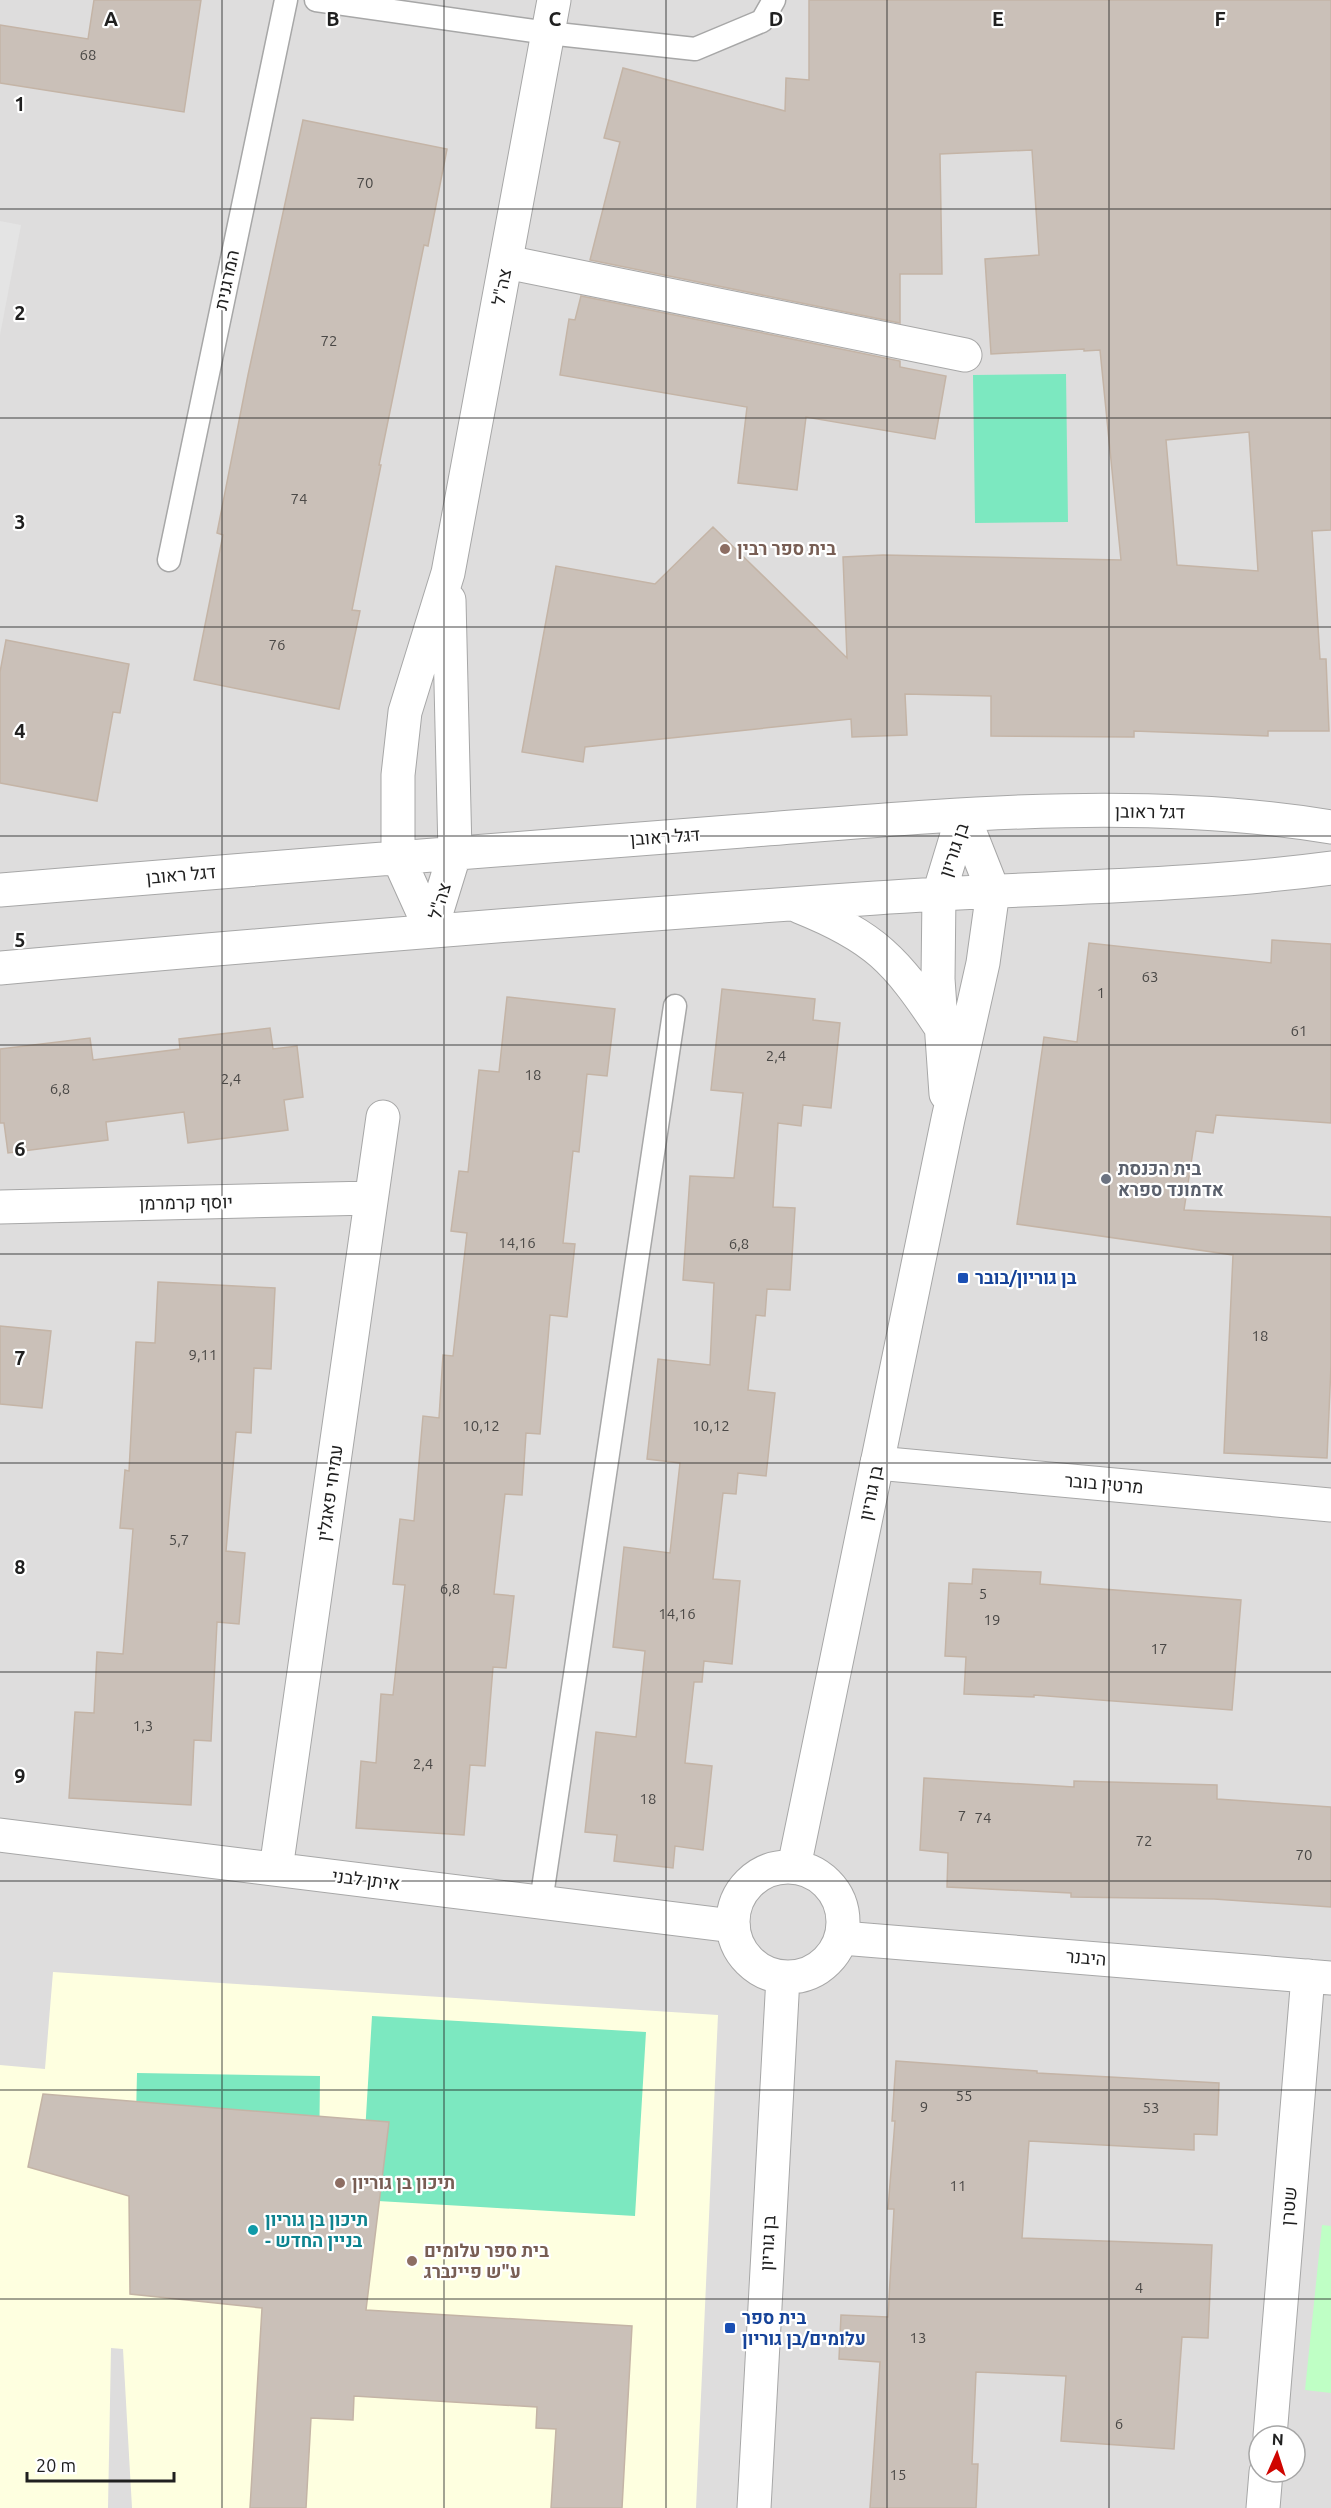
<svg xmlns="http://www.w3.org/2000/svg" width="1331" height="2508" viewBox="0 0 1331 2508" font-family="Ubuntu,Heebo,sans-serif">
  <style>
    .residential { fill: #dedddd; fill-rule: evenodd }
    .education { fill: #feffe0 }
    .park { fill: #bfffc5 }
    .pitch { fill: #7ce8c0 }
    .parking { fill: #e4e4e4 }
    .building { fill: #cac0b8; stroke: #c4b4a6; stroke-width: 1.5; fill-rule: evenodd }
    .lines { fill: none; stroke-linecap: round; stroke-linejoin: round }
    .service-casing { stroke: #a7a7a7; stroke-width: 25 }
    .minor-casing { stroke: #a7a7a7; stroke-width: 35 }
    .tertiary-casing { stroke: #a7a7a7; stroke-width: 35 }
    .service { stroke: #fff; stroke-width: 22 }
    .minor { stroke: #fff; stroke-width: 33 }
    .tertiary { stroke: #fff; stroke-width: 33 }
    .grid { fill: none; stroke: #202020; stroke-width: 1.5; stroke-opacity: 0.55 }
    .education-dot { fill: #8d6e63; stroke: #fff; stroke-width: 2 }
    .worship-dot { fill: #6b7280; stroke: #fff; stroke-width: 2 }
    .transit-dot { fill: #1a4fb4; stroke: #fff; stroke-width: 2 }
    .culture-dot { fill: #0f9aa8; stroke: #fff; stroke-width: 2 }
    .labels { text-anchor: middle; stroke-width: 4.5; stroke-linejoin: round; paint-order: stroke }
    .number-label { font-size: 15px; fill: #4a4846 }
    .street-label { font-size: 18px; fill: #202020; stroke: #fff }
    .education-label { font-size: 18px; font-weight: bold; fill: #785e54; stroke: #fff; text-anchor: start }
    .worship-label { font-size: 18px; font-weight: bold; fill: #5b616d; stroke: #fff; text-anchor: start }
    .transit-label { font-size: 18px; font-weight: bold; fill: #164399; stroke: #fff; text-anchor: start }
    .culture-label { font-size: 18px; font-weight: bold; fill: #0d838f; stroke: #fff; text-anchor: start }
    .grid-label { font-size: 20px; text-anchor: middle; font-weight: bold; fill: #202020; stroke: #fff; stroke-width: 4.5; stroke-linejoin: round; paint-order: stroke }
  </style>
  <rect width="100%" height="100%" fill="#f1ede5"/>
  <path class="residential" d="M 0,0 L 1331,0 L 1331,2508 L 0,2508 ZM 1259,2436 L 1295,2436 L 1295,2472 L 1259,2472 Z"/>
  <path class="education" d="M 53,1972 L 718,2015 L 696,2508 L 132,2508 L 123,2349 L 111,2348 L 108,2508 L 0,2508 L 0,2065 L 45,2069 Z"/>
  <path class="park" d="M 1322,2225 L 1331,2226 L 1331,2393 L 1305,2390 Z"/>
  <path class="pitch" d="M 1066,374 L 1068,522 L 975,523 L 973,375 Z
    M 372,2016 L 646,2032 L 635,2216 L 361,2200 Z
    M 137,2073 L 320,2076 L 319,2165 L 135,2162 Z"/>
  <path class="parking" d="M 0,221 L 21,225 L 0,335 Z"/>
  <path class="building" d="M 94,0 L 201,0 L 184,112 L 0,83 L 0,25 L 88,39 Z
    M 809,0 L 1331,0 L 1331,530 L 1312,531 L 1320,659 L 1326,659 L 1329,731 L 1268,731 L 1268,736 L 1134,731 L 1134,737 L 991,736 L 991,696 L 905,694 L 907,735 L 852,737 L 851,719 L 585,747 L 583,762 L 522,752 L 556,566 L 655,584 L 713,527 L 847,658 L 843,557 L 883,555 L 1121,560 L 1100,350 L 1084,351 L 1084,349 L 991,354 L 985,259 L 1039,255 L 1032,150 L 940,154 L 942,274 L 900,274 L 900,323 L 590,260 L 620,142 L 604,138 L 623,68 L 785,111 L 786,78 L 809,80 ZM 1249,432 L 1258,571 L 1177,565 L 1166,440 Z
    M 303,120 L 447,149 L 428,246 L 424,245 L 379,465 L 381,465 L 352,610 L 360,611 L 339,709 L 194,680 L 223,535 L 217,533 L 248,375 Z
    M 581,296 L 900,361 L 900,367 L 946,376 L 935,439 L 806,417 L 797,490 L 738,483 L 747,407 L 560,375 L 569,319 L 575,320 Z
    M 6,640 L 129,664 L 120,713 L 113,712 L 97,801 L 0,783 L 0,672 Z
    M 1272,940 L 1331,944 L 1331,1123 L 1216,1115 L 1213,1133 L 1196,1131 L 1184,1210 L 1331,1217 L 1331,1365 L 1327,1458 L 1224,1453 L 1233,1255 L 1017,1224 L 1044,1037 L 1077,1042 L 1089,943 L 1271,963 Z
    M 722,989 L 815,999 L 813,1020 L 840,1023 L 831,1108 L 803,1105 L 801,1126 L 778,1123 L 773,1207 L 795,1208 L 790,1290 L 767,1289 L 765,1316 L 756,1315 L 748,1390 L 775,1393 L 766,1476 L 738,1473 L 736,1494 L 723,1493 L 713,1579 L 740,1581 L 732,1664 L 704,1661 L 702,1682 L 694,1682 L 685,1763 L 712,1766 L 703,1850 L 675,1846 L 673,1868 L 614,1861 L 617,1835 L 585,1832 L 596,1732 L 636,1737 L 645,1651 L 613,1647 L 624,1547 L 670,1553 L 680,1463 L 647,1459 L 658,1359 L 710,1365 L 714,1283 L 683,1280 L 690,1176 L 734,1178 L 743,1093 L 711,1090 Z
    M 507,997 L 615,1009 L 607,1076 L 587,1074 L 579,1152 L 573,1151 L 563,1243 L 575,1244 L 567,1317 L 550,1315 L 540,1434 L 526,1433 L 522,1495 L 505,1494 L 494,1594 L 514,1596 L 506,1668 L 493,1667 L 485,1766 L 470,1765 L 464,1835 L 356,1828 L 361,1761 L 376,1763 L 381,1694 L 393,1695 L 405,1585 L 393,1584 L 400,1519 L 414,1521 L 423,1416 L 439,1418 L 443,1355 L 453,1356 L 467,1233 L 451,1231 L 459,1171 L 468,1172 L 479,1070 L 499,1072 Z
    M 270,1028 L 273,1049 L 297,1046 L 303,1097 L 284,1100 L 288,1130 L 188,1143 L 184,1112 L 106,1122 L 108,1140 L 8,1153 L 4,1123 L 0,1123 L 0,1049 L 90,1038 L 93,1060 L 180,1049 L 179,1039 Z
    M 158,1282 L 275,1288 L 271,1369 L 254,1368 L 251,1433 L 236,1432 L 226,1551 L 245,1553 L 239,1624 L 217,1622 L 211,1741 L 194,1740 L 191,1805 L 69,1798 L 75,1712 L 94,1713 L 97,1652 L 123,1654 L 133,1529 L 120,1528 L 125,1470 L 129,1471 L 136,1342 L 155,1343 Z
    M 0,1326 L 51,1331 L 42,1408 L 0,1404 Z
    M 973,1569 L 1041,1572 L 1040,1584 L 1241,1600 L 1232,1710 L 1034,1695 L 1034,1697 L 964,1694 L 966,1657 L 945,1656 L 949,1583 L 972,1584 Z
    M 924,1778 L 1074,1787 L 1074,1781 L 1217,1785 L 1217,1799 L 1331,1807 L 1331,1907 L 1214,1899 L 1071,1897 L 1071,1893 L 947,1887 L 948,1853 L 920,1850 Z
    M 896,2061 L 1037,2071 L 1037,2073 L 1219,2083 L 1217,2135 L 1194,2134 L 1194,2150 L 1029,2141 L 1022,2238 L 1212,2245 L 1208,2338 L 1182,2337 L 1174,2449 L 1061,2441 L 1066,2376 L 976,2372 L 972,2464 L 978,2464 L 976,2508 L 870,2508 L 880,2362 L 839,2359 L 841,2315 L 888,2317 L 894,2209 L 888,2209 L 895,2121 L 892,2121 Z
    M 43,2094 L 389,2122 L 366,2310 L 632,2326 L 622,2508 L 551,2508 L 556,2429 L 536,2428 L 537,2407 L 354,2396 L 353,2420 L 311,2418 L 306,2508 L 250,2508 L 262,2308 L 130,2294 L 129,2196 L 28,2167 Z"/>
  <g class="lines">
    <g class="service-casing">
      <path id="service" d="M 316,0 L 548,33 L 695,49 L 762,21 L 774,0
        M 169,560 L 286,0
        M 541,1902 L 675,1006"/>
    </g>
    <g class="minor-casing">
      <path id="minor" d="M 506,262 L 965,355
        M 0,1207 L 371,1198
        M 877,1463 L 1331,1505
        M 0,1835 L 733,1926
        M 276,1869 L 383,1117
        M 842,1938 L 1331,1978
        M 1270,2436 L 1308,1976
        M 1263,2508 L 1266,2472"/>
    </g>
    <g class="tertiary-casing">
      <path id="tertiary" d="M 0,890 C 247,870 495,849 742,831 C 937,816 1137,795 1331,827
        M 800,907 C 875,937 896,960 940,1026
        M 431,930 L 398,857 L 398,775 L 405,712 L 448,573 L 554,0
        M 431,930 L 455,852 L 449,600
        M 0,968 C 292,942 584,918 876,898 C 1028,887 1180,888 1331,868
        M 946,1094 L 938,979 L 939,894 L 963,815
        M 794,1867 L 948,1119 L 983,963 L 993,891 L 963,815
        M733 1922a55 55 0 1 1 110 0a55 55 0 1 1-110 0Z
        M 754,2508 L 783,1977"/>
    </g>
    <use href="#service" class="service"/>
    <use href="#minor" class="minor"/>
    <use href="#tertiary" class="tertiary"/>
  </g>
  <path class="grid" d="M 222,0 L 222,2508M 444,0 L 444,2508M 666,0 L 666,2508M 887,0 L 887,2508M 1109,0 L 1109,2508M 0,209 L 1331,209M 0,418 L 1331,418M 0,627 L 1331,627M 0,836 L 1331,836M 0,1045 L 1331,1045M 0,1254 L 1331,1254M 0,1463 L 1331,1463M 0,1672 L 1331,1672M 0,1881 L 1331,1881M 0,2090 L 1331,2090M 0,2299 L 1331,2299"/>
  <g class="education-dot">
    <circle cx="725" cy="549" r="6"/>
    <circle cx="340" cy="2183" r="6"/>
    <circle cx="412" cy="2261" r="6"/>
  </g>
  <circle class="worship-dot" cx="1106" cy="1179" r="6"/>
  <g class="transit-dot">
    <rect x="957" y="1272" width="12" height="12" rx="3"/>
    <rect x="724" y="2322" width="12" height="12" rx="3"/>
  </g>
  <circle class="culture-dot" cx="253" cy="2230" r="6"/>
  <g class="labels">
    <g class="number-label">
      <text x="88" y="60">68</text>
      <text x="365" y="188">70</text>
      <text x="329" y="346">72</text>
      <text x="299" y="504">74</text>
      <text x="277" y="650">76</text>
      <text x="1150" y="982">63</text>
      <text x="1101" y="998">1</text>
      <text x="1299" y="1036">61</text>
      <text x="776" y="1061">2,4</text>
      <text x="533" y="1080">18</text>
      <text x="231" y="1084">2,4</text>
      <text x="60" y="1094">6,8</text>
      <text x="517" y="1248">14,16</text>
      <text x="739" y="1249">6,8</text>
      <text x="1260" y="1341">18</text>
      <text x="203" y="1360">9,11</text>
      <text x="481" y="1431">10,12</text>
      <text x="711" y="1431">10,12</text>
      <text x="179" y="1545">5,7</text>
      <text x="450" y="1594">6,8</text>
      <text x="983" y="1599">5</text>
      <text x="677" y="1619">14,16</text>
      <text x="992" y="1625">19</text>
      <text x="1159" y="1654">17</text>
      <text x="143" y="1731">1,3</text>
      <text x="423" y="1769">2,4</text>
      <text x="648" y="1804">18</text>
      <text x="962" y="1821">7</text>
      <text x="983" y="1823">74</text>
      <text x="1144" y="1846">72</text>
      <text x="1304" y="1860">70</text>
      <text x="964" y="2101">55</text>
      <text x="924" y="2112">9</text>
      <text x="1151" y="2113">53</text>
      <text x="958" y="2191">11</text>
      <text x="1139" y="2293">4</text>
      <text x="918" y="2343">13</text>
      <text x="1119" y="2429">6</text>
      <text x="898" y="2480">15</text>
    </g>
    <g class="street-label">
      <text transform="translate(227 280) rotate(-78)" y="6">המרגנית</text>
      <text transform="translate(502 287) rotate(-79)" y="6">צה"ל</text>
      <text transform="translate(1150 812) rotate(1)" y="6">דגל ראובן</text>
      <text transform="translate(665 837) rotate(-4)" y="6">דגל ראובן</text>
      <text transform="translate(954 850) rotate(-71)" y="6">בן גוריון</text>
      <text transform="translate(181 875) rotate(-5)" y="6">דגל ראובן</text>
      <text transform="translate(440 901) rotate(-73)" y="6">צה"ל</text>
      <text transform="translate(186 1203) rotate(-1)" y="6">יוסף קרמרמן</text>
      <text transform="translate(1104 1484) rotate(5)" y="6">מרטין בובר</text>
      <text transform="translate(330 1493) rotate(-82)" y="6">עמיחי פאגלין</text>
      <text transform="translate(871 1493) rotate(-78)" y="6">בן גוריון</text>
      <text transform="translate(366 1880) rotate(7)" y="6">איתן לבני</text>
      <text transform="translate(1086 1958) rotate(5)" y="6">היבנר</text>
      <text transform="translate(1289 2206) rotate(-85)" y="6">שטרן</text>
      <text transform="translate(768 2243) rotate(-87)" y="6">בן גוריון</text>
    </g>
    <g class="education-label">
      <text x="737" y="555">בית ספר רבין</text>
      <text x="352" y="2189">תיכון בן גוריון</text>
      <text x="424" y="2257">בית ספר עלומים<tspan x="424" dy="21">ע"ש פיינברג</tspan></text>
    </g>
    <g class="worship-label">
      <text x="1118" y="1175">בית הכנסת<tspan x="1118" dy="21">אדמונד ספרא</tspan></text>
    </g>
    <g class="transit-label">
      <text x="975" y="1284">בן גוריון/בובר</text>
      <text x="742" y="2324">בית ספר<tspan x="742" dy="21">עלומים/בן גוריון</tspan></text>
    </g>
    <g class="culture-label">
      <text x="265" y="2226">תיכון בן גוריון<tspan x="265" dy="21">- בניין החדש</tspan></text>
    </g>
  </g>
  <g class="grid-label">
    <text x="111" y="26">A</text>
    <text x="333" y="26">B</text>
    <text x="555" y="26">C</text>
    <text x="776" y="26">D</text>
    <text x="998" y="26">E</text>
    <text x="1220" y="26">F</text>
    <text x="20" y="111">1</text>
    <text x="20" y="320">2</text>
    <text x="20" y="529">3</text>
    <text x="20" y="738">4</text>
    <text x="20" y="947">5</text>
    <text x="20" y="1156">6</text>
    <text x="20" y="1365">7</text>
    <text x="20" y="1574">8</text>
    <text x="20" y="1783">9</text>
  </g>
  <g transform="translate(1277 2454) rotate(3)"><circle r="28" fill="#ffffff" stroke="#a6a6a6" stroke-width="1.5"/>
  <path d="M0-4.5L10 22L0 15L-10 22Z" fill="#cf0500"/>
  <text y="-9" font-size="16" font-weight="bold" text-anchor="middle" fill="#202020">N</text>
  </g>
  <path d="M27 2472v9h147v-9" fill="none" stroke="#202020" stroke-width="3"/>
  <text x="36" y="2472" font-size="18" fill="#202020" stroke="#ffffff" stroke-width="4.5" paint-order="stroke">20 m</text>
</svg>
